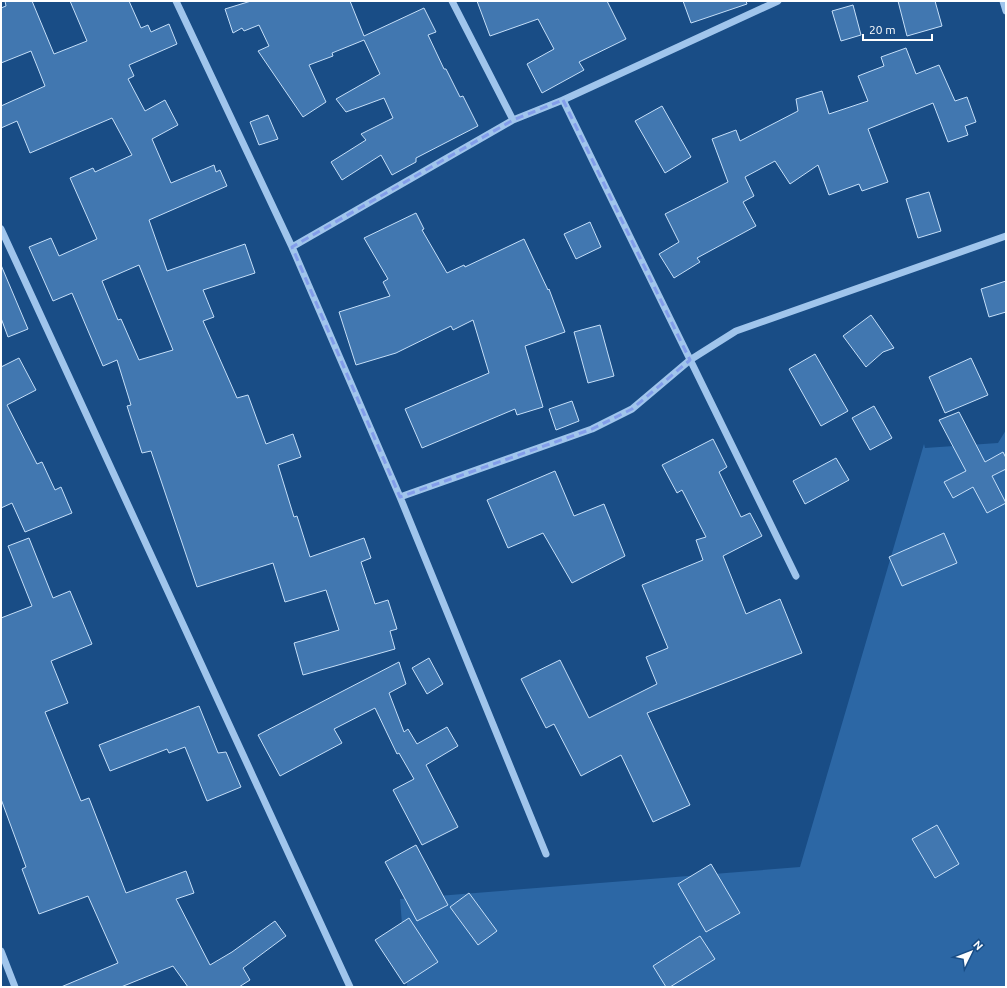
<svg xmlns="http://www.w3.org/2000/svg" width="1007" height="988" viewBox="0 0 1007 988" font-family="Ubuntu,sans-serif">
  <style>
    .green { fill: #2c67a5 }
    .building { fill: #4177b0; stroke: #c5dff9; fill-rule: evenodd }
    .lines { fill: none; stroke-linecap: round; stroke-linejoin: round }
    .minor { stroke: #a0c5ec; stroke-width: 7 }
    .marked { fill: none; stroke: #839eea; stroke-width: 3; stroke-dasharray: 8 5; stroke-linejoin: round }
  </style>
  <rect width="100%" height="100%" fill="#194d86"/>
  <path class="green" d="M 1006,430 L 1006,987 L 407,987 L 400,899 L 800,867 L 924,444 L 925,448 L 998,443 Z"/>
  <path class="building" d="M 5,1 L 32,1 L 54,54 L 87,41 L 70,1 L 129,1 L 141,28 L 148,25 L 151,32 L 169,24 L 177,44 L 129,65 L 134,76 L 128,79 L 145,111 L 165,100 L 178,125 L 152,139 L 171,183 L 214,165 L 216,172 L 220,170 L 227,186 L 149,220 L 167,271 L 245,244 L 255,273 L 203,290 L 214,317 L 203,321 L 237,398 L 248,395 L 266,444 L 293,434 L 301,457 L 278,465 L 294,517 L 297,516 L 310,557 L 364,538 L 371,558 L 361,562 L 375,604 L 388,600 L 397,629 L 390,631 L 395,649 L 303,675 L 294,643 L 339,630 L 326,590 L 285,602 L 273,563 L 197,587 L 151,451 L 142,453 L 127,406 L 131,405 L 117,360 L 103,366 L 72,293 L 53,301 L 29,247 L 51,238 L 59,256 L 97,239 L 70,178 L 93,168 L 95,172 L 132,155 L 112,118 L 30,153 L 17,121 L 1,128 L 1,106 L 45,86 L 31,51 L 1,63 L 1,8 L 6,6 ZM 139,265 L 173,350 L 139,360 L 121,319 L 118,320 L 102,281 Z
    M 251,1 L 350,1 L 364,36 L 424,8 L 436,32 L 428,35 L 444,69 L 446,69 L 460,97 L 463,96 L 478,126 L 416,158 L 416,162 L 392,175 L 381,155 L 342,180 L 331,162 L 366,140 L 361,134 L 393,118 L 384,98 L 346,112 L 336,99 L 380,74 L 364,40 L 332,53 L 333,56 L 309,65 L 326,102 L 303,117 L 258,51 L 269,46 L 259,25 L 244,31 L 242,28 L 233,33 L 225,9 Z
    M 477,1 L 607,1 L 626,39 L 579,62 L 584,70 L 542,93 L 527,64 L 554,49 L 538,19 L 490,36 Z
    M 683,1 L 746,1 L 747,4 L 691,23 Z
    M 898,1 L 935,1 L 942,26 L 907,36 Z
    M 853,5 L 861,35 L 841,41 L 832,11 Z
    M 906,48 L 916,74 L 939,65 L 955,101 L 967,97 L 976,122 L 965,126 L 968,135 L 948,142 L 933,103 L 868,129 L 888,182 L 862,191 L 859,184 L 829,195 L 818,165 L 790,184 L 775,161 L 745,177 L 754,196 L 743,202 L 756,226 L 697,258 L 700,262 L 674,278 L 659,254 L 679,242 L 665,214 L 728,182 L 712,139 L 736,130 L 740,141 L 798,111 L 796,99 L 822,91 L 829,114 L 868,101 L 858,76 L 884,66 L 881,57 Z
    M 662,106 L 691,157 L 665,173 L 635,121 Z
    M 268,115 L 278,139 L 259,145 L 250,122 Z
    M 929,192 L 941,231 L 918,238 L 906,199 Z
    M 416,213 L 424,229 L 422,230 L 447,273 L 464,265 L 465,267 L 524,239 L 548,290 L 549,289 L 565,332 L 525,346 L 543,407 L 517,415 L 515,409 L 422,448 L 405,409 L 489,373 L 473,320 L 453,330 L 451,326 L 396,353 L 356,365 L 339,312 L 390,296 L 383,282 L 388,279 L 364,238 Z
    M 590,222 L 601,247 L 576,259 L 564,234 Z
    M 1,265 L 28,329 L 8,337 L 1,318 Z
    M 1006,281 L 1006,312 L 989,317 L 981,289 Z
    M 871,315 L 894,348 L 883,352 L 866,367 L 843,336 Z
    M 600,325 L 614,376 L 588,383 L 574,332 Z
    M 815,354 L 848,411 L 821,426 L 789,369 Z
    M 19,358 L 36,390 L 7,405 L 37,464 L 42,462 L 55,490 L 61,487 L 72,513 L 25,532 L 12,503 L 1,508 L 1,367 Z
    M 971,358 L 988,395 L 945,413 L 929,377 Z
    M 572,401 L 579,421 L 556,430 L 549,409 Z
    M 874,406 L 892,438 L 870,450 L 852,418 Z
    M 959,412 L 985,462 L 1003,452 L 1006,458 L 1006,469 L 992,476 L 1006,503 L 987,513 L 973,487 L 953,498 L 944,482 L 966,471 L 939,420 Z
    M 713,439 L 727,467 L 719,472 L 741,517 L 750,513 L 762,536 L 723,556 L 746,614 L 780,599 L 802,653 L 647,713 L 690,805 L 653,822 L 621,755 L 581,776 L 554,724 L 546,728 L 521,679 L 560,660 L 589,718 L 657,684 L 646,657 L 668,648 L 642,585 L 703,560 L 696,540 L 706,537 L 682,490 L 677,493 L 662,465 Z
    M 836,458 L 849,480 L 805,504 L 793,481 Z
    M 555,471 L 574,516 L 604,504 L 625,556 L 572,583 L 543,533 L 508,548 L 487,500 Z
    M 944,533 L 957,563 L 902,586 L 889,557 Z
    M 29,538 L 53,598 L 70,591 L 92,644 L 51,661 L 68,703 L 45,712 L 81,801 L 89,798 L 126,893 L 186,871 L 194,893 L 176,899 L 210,965 L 232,952 L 275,921 L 286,936 L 243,968 L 250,980 L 239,987 L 188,987 L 173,966 L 121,987 L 61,987 L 118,963 L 88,896 L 39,914 L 22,869 L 26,867 L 1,799 L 1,618 L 32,606 L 8,546 Z
    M 429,658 L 443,684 L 427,694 L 412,668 Z
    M 399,662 L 406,684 L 389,693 L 404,732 L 408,729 L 417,744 L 447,727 L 458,746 L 426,765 L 458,827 L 422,845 L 393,790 L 414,779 L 399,753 L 397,754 L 375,708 L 334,729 L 342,743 L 280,776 L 258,735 Z
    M 199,706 L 218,753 L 226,752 L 241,787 L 207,801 L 185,747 L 169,753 L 167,749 L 110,771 L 99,745 Z
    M 937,825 L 959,864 L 935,878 L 912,839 Z
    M 416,845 L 448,905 L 417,921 L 385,862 Z
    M 711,864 L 740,913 L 706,932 L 678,884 Z
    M 469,893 L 497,931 L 478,945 L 450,907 Z
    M 409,918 L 438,962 L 404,984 L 375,940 Z
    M 700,936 L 715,959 L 670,987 L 666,987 L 653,966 Z"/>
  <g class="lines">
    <path class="minor" d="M 176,1 L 292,247 L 400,497 L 546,854
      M 452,1 L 513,120
      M 1003,1 L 1006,11
      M 563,100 L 796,576
      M 1,229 L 350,987
      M 292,247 L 513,120 L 563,100 L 778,1
      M 400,497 L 592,429 L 632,409 L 690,360 L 736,331 L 1006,236
      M 1,951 L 15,987"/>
  </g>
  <path class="marked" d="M 563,100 L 690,360 L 632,409 L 592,429 L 400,497 L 292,247 L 513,120 Z"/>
  <rect width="1007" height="988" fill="none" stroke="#ffffff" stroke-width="4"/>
  <g transform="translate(971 952) rotate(47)" stroke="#194d86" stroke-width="3" paint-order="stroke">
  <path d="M0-3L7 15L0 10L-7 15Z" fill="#ffffff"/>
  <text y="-6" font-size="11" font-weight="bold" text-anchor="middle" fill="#ffffff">N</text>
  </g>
  <path d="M863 34v6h69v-6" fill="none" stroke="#ffffff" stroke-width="2"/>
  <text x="869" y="34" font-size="12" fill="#ffffff" stroke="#194d86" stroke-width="3" paint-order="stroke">20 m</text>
</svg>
